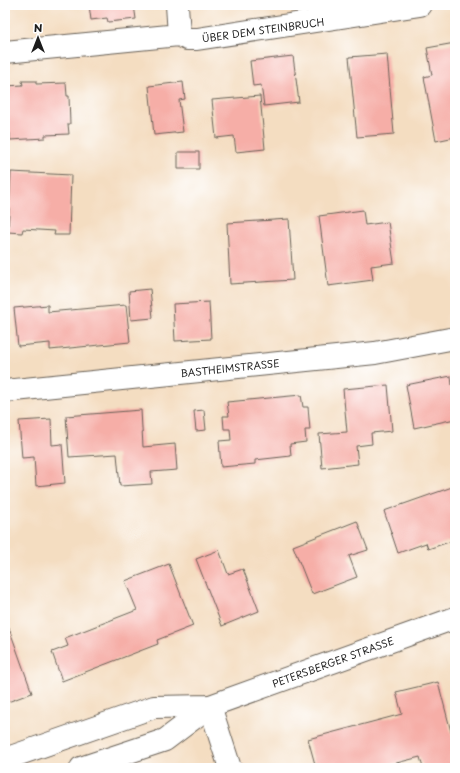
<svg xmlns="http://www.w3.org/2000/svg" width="460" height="773" viewBox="0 0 460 773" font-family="'Playpen Sans',sans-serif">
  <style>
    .building { fill: #f6aea7 }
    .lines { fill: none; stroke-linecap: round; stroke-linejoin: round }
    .minor-casing { stroke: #686056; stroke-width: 24 }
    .secondary-casing { stroke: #686056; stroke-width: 24 }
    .primary-casing { stroke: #686056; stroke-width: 24 }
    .minor { stroke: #fff; stroke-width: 22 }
    .secondary { stroke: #fff; stroke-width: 22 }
    .primary { stroke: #fff; stroke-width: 22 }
    .labels { text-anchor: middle; stroke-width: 4; stroke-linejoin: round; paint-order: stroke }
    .street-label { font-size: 10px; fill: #1c1c1c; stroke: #fff }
  </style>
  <rect width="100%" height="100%" fill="#fff"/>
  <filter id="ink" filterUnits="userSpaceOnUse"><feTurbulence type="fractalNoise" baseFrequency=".025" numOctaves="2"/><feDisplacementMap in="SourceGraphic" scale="8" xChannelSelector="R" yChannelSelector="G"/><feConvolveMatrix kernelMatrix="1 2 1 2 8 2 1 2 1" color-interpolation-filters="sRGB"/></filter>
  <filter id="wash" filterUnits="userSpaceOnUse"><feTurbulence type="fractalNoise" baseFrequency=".012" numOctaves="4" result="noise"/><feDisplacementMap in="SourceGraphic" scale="16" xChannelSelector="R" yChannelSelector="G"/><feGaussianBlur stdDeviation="0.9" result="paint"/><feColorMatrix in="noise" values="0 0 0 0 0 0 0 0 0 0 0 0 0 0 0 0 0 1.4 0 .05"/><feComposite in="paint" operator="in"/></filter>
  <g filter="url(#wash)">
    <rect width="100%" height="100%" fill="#f4ddc1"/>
    <g id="blocks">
      <path class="building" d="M 89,5 L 134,5 L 136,19 L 108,22 L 107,18 L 91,20 Z
        M 455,43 L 455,73 L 453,73 L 455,85 L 455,137 L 436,141 L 424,77 L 432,75 L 427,48 Z
        M 387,54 L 394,134 L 357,137 L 349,57 Z
        M 293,56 L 299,102 L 264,106 L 261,85 L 253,86 L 250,61 Z
        M 22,81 L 36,81 L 36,84 L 66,83 L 67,96 L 69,96 L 70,124 L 68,124 L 69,134 L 45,135 L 45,138 L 10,140 L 10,133 L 5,134 L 5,86 L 23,85 Z
        M 183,82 L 185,99 L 179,100 L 183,132 L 154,135 L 149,86 Z
        M 260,96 L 265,149 L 236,152 L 234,136 L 216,138 L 212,100 Z
        M 178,152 L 199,152 L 199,169 L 178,169 Z
        M 11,172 L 71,175 L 69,235 L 54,235 L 55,231 L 23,229 L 22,233 L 8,232 Z
        M 363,210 L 365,225 L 388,222 L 394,263 L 371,266 L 373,280 L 328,286 L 319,216 Z
        M 289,219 L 293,280 L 230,284 L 227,223 Z
        M 150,289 L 153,318 L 131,320 L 129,291 Z
        M 209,302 L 211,339 L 175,341 L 173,304 Z
        M 48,305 L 48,312 L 126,305 L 130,342 L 50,350 L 50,343 L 18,346 L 14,308 Z
        M 451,376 L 452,385 L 455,384 L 455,419 L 414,428 L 406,385 Z
        M 388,385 L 392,431 L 371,433 L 372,444 L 356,446 L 358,464 L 322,468 L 319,434 L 347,432 L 343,389 Z
        M 301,395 L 303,407 L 308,407 L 310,430 L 305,430 L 306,442 L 290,444 L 291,456 L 255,460 L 255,464 L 221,467 L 219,441 L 231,440 L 230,429 L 224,429 L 223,416 L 229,416 L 227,402 Z
        M 141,410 L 143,447 L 175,444 L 177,470 L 151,472 L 152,484 L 120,486 L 117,454 L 69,457 L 66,416 Z
        M 204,410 L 206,430 L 196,431 L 194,411 Z
        M 51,419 L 52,445 L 62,444 L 65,483 L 36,486 L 34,457 L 22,458 L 19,421 Z
        M 455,486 L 455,540 L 428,549 L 426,543 L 398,553 L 384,511 Z
        M 357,521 L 368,550 L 349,556 L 357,577 L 312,594 L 293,546 Z
        M 219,550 L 228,574 L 243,569 L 259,611 L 222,626 L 196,559 Z
        M 169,564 L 193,626 L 157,640 L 158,644 L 62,681 L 52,652 L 68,646 L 65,638 L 137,610 L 125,581 Z
        M 5,617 L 32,693 L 5,703 Z
        M 438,682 L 455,747 L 455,768 L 423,768 L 420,757 L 377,768 L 316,768 L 308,739 L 402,714 L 396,692 Z"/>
    </g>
  </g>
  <g filter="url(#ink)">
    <use href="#blocks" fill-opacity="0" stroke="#686056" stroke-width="1"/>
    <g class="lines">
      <g class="minor-casing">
        <path id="minor" d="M 177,5 L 179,35 L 187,39 L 197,39 L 420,5
          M 5,52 L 179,35
          M 5,391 L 375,353 L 455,338"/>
      </g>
      <g class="secondary-casing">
        <path id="secondary" d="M 210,706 L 230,768"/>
      </g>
      <g class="primary-casing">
        <path id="primary" d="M 5,759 L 154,707 L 210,706
          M 81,768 L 165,740 L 210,706 L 455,618"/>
      </g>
      <use href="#minor" class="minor"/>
      <use href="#secondary" class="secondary"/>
      <use href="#primary" class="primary"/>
    </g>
  </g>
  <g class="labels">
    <g class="street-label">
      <text transform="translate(263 30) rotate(-8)" y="4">ÜBER DEM STEINBRUCH</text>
      <text transform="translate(230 368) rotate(-6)" y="4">BASTHEIMSTRASSE</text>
      <text transform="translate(333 662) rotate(-20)" y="4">PETERSBERGER STRASSE</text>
    </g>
  </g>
  <rect width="460" height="773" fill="none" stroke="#fff" stroke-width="20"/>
  <g transform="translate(38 38)" stroke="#ffffff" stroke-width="3" paint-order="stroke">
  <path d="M0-3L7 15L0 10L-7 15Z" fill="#1c1c1c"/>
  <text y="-6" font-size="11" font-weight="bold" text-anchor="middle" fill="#1c1c1c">N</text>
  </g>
</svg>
